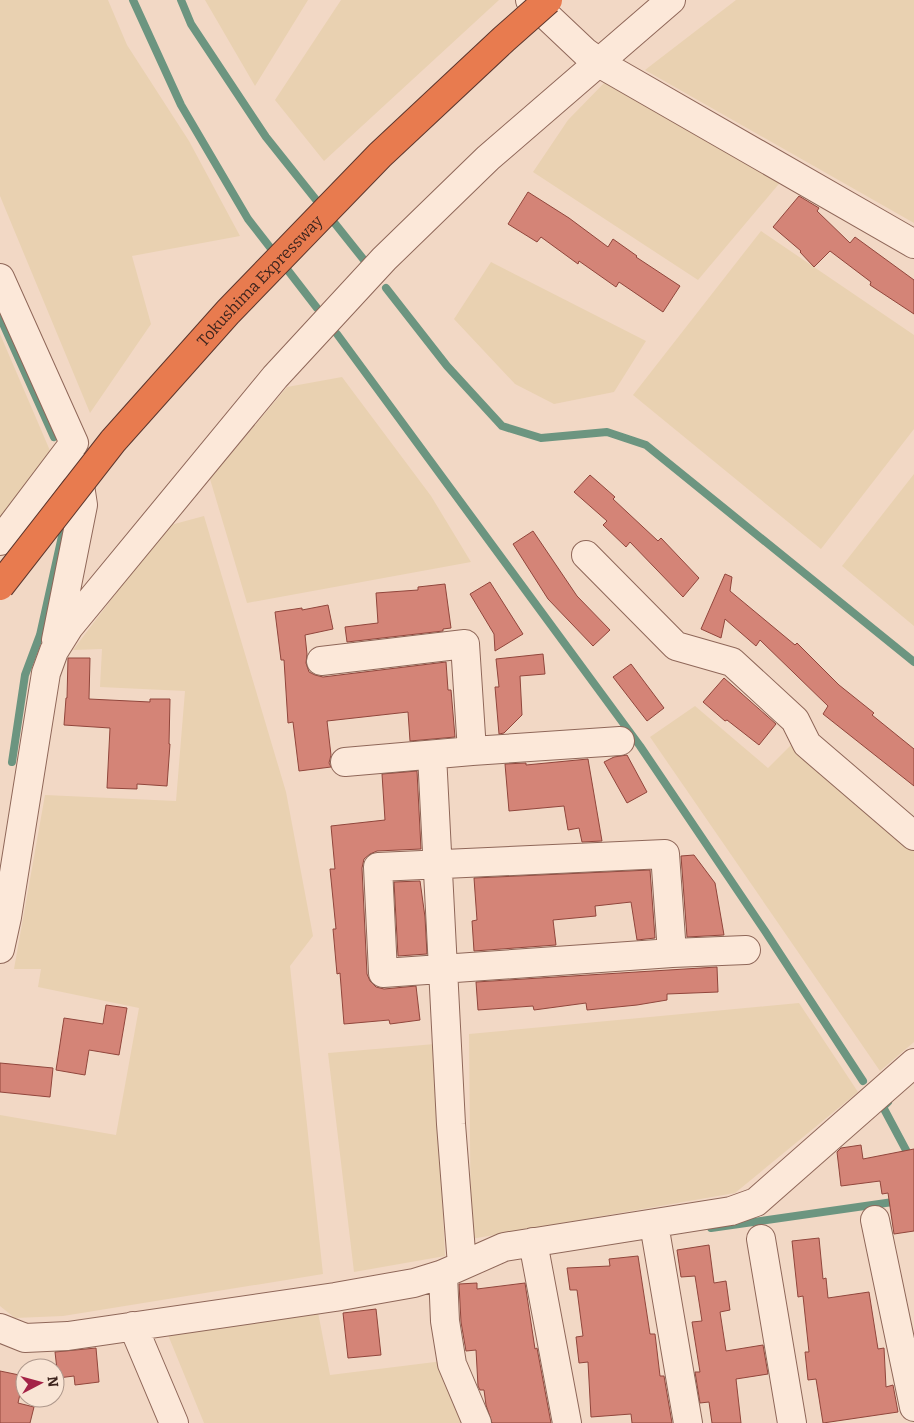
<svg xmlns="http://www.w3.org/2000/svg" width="914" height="1423" viewBox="0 0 914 1423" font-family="Bitter,serif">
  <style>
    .farmland { fill: #e9d1b1 }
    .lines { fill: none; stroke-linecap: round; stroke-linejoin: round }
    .stream { stroke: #6c9580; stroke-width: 8 }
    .building { fill: #d48477; stroke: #91463c }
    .minor-casing { stroke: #8f6759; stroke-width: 30 }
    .minor { stroke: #fce8d9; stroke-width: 28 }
    .highway-bridge-casing { stroke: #5d362d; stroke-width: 30; stroke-linecap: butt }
    .highway-bridge { stroke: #e87b4f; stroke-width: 28 }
    .labels { text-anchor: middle; stroke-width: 5; stroke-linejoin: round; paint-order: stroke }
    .street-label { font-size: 16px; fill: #3e251e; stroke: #f9e5d5 }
  </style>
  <rect width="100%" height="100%" fill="#f2d8c5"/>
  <path class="farmland" d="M 0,0 L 108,0 L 127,45 L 189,141 L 240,236 L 132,256 L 151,324 L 90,413 L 0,196 Z
    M 205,0 L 308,0 L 255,86 Z
    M 341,0 L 499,0 L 324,161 L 275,100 Z
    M 736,0 L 914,0 L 914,223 L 645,70 Z
    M 607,80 L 783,179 L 698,280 L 533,172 L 568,120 Z
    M 761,231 L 914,335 L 914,429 L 821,549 L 633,395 Z
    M 491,262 L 646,341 L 614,392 L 554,404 L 515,384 L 454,319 Z
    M 0,334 L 51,453 L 0,521 Z
    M 342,377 L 431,496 L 471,562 L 247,603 L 210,479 L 287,387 Z
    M 914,474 L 914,626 L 842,566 Z
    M 204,516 L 286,792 L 313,936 L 290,966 L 323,1274 L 63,1316 L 15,1318 L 0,1306 L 0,1115 L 116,1135 L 139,1008 L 38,987 L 41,969 L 14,969 L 45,795 L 176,801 L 185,691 L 100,687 L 102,649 L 73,650 L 167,526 Z
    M 695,706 L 768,768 L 791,745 L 914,851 L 914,1042 L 880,1071 L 650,737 Z
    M 799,1003 L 858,1092 L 735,1193 L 471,1239 L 469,1034 Z
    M 435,1044 L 445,1256 L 354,1272 L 328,1053 Z
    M 318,1312 L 330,1375 L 443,1361 L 470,1423 L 204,1423 L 168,1335 Z"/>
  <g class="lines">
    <path class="stream" d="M 133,0 L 181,105 L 248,219 L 276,255
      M 181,0 L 191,24 L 266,137 L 364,260
      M 283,264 L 317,308
      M 386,288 L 447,366 L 502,426 L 541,438 L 607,432 L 646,445 L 914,662
      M 0,317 L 54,437
      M 337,334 L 640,746 L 765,931 L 863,1081
      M 12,762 L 25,675 L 40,635 L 66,518
      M 888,1102 L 883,1107 L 914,1165
      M 711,1228 L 914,1199"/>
  </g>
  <path class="building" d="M 528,192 L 569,218 L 608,247 L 613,239 L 637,256 L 636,257 L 680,286 L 663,312 L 619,282 L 616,287 L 579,261 L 578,264 L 541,237 L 537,242 L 508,224 Z
    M 799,196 L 819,208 L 817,211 L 850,243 L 855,237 L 914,280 L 914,314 L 870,285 L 871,282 L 830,251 L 814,267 L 800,252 L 801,251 L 773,227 Z
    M 590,475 L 615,497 L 613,499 L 658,541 L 661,538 L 699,578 L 683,597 L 630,542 L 626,547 L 603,525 L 607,521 L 574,492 Z
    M 533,531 L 577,596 L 610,630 L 593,646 L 548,599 L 513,544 Z
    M 725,574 L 732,577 L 730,591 L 795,645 L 797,643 L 839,685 L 874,713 L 872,715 L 914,749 L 914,786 L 823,714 L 828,706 L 760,640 L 756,646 L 725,619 L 721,638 L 701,629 Z
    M 490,582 L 523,634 L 495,651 L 494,634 L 470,594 Z
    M 445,584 L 451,628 L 443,629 L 443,631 L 347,642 L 345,627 L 378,623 L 376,593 L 418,590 L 418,587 Z
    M 328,605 L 333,629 L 305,635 L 307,654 L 306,663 L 309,672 L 315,675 L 323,677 L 446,662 L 448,690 L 451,690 L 455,737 L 410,741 L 408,712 L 327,721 L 331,755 L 329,763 L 331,767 L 299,771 L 293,722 L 288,723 L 284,660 L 281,660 L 275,612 L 302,608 L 302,610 Z
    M 543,654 L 545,674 L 520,676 L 522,715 L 504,733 L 499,734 L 495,687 L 499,687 L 496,659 Z
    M 68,658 L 90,658 L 89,699 L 150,702 L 150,699 L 170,699 L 169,744 L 170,744 L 167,786 L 137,784 L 137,789 L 107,788 L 110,728 L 64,725 L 66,698 L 67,698 Z
    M 631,664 L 664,708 L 647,721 L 613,677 Z
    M 724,678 L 776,724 L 759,745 L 727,720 L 725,721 L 703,702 Z
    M 627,755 L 647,792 L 627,803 L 604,762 L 614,757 Z
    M 588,759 L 602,841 L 582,842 L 579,828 L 568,830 L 564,806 L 509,811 L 505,764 L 526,763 L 526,765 Z
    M 417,771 L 421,849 L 377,851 L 370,854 L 364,859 L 362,868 L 367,974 L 370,981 L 376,987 L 384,989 L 416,986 L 420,1020 L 390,1024 L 389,1020 L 344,1024 L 340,973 L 337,974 L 333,929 L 336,929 L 330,869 L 335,869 L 331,826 L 385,820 L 382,774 Z
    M 694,855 L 715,883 L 724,935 L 687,937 L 681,856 Z
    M 650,870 L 655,938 L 637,940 L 631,902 L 595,906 L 596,916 L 553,920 L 556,945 L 474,951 L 472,921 L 477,920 L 474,878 Z
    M 420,881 L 425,917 L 427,954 L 398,956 L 394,882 Z
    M 717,967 L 718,992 L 667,994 L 667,1000 L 637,1005 L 587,1010 L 586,1003 L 534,1010 L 533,1006 L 478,1010 L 476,982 Z
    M 106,1005 L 127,1008 L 119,1055 L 89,1050 L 85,1075 L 56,1070 L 64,1018 L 103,1024 Z
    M 0,1063 L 53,1068 L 50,1097 L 0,1092 Z
    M 861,1145 L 863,1159 L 914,1149 L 914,1231 L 894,1234 L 888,1193 L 882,1194 L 880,1181 L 841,1186 L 837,1152 L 841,1148 Z
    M 819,1238 L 823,1279 L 826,1278 L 828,1298 L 869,1292 L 878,1349 L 884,1348 L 886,1387 L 893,1385 L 898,1412 L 823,1423 L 816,1379 L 808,1380 L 805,1352 L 809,1352 L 803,1296 L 798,1297 L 792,1241 Z
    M 709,1245 L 714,1283 L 726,1281 L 730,1310 L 720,1312 L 726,1351 L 763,1345 L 768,1374 L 736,1379 L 741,1423 L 712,1423 L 709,1402 L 700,1403 L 695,1372 L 700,1372 L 692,1322 L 702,1321 L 695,1276 L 681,1277 L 677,1250 Z
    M 638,1256 L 650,1334 L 655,1334 L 660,1376 L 664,1376 L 672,1423 L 632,1423 L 631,1414 L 591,1417 L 588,1362 L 579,1363 L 576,1337 L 583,1336 L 577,1290 L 570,1290 L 567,1268 L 610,1266 L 609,1259 Z
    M 477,1283 L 477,1289 L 525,1283 L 535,1349 L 537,1348 L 551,1423 L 492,1423 L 486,1405 L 484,1390 L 480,1390 L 478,1386 L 476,1350 L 466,1351 L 461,1322 L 459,1284 Z
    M 376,1309 L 381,1355 L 348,1358 L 343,1313 Z
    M 96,1348 L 99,1382 L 75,1385 L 74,1376 L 58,1378 L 55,1352 Z
    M 0,1371 L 24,1376 L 18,1403 L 34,1407 L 30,1423 L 0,1423 Z"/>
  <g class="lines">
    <g class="minor-casing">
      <path id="minor" d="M 530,0 L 585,52 L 606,67 L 914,244
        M 0,278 L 74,443 L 0,541
        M 586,555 L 676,646 L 732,662 L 795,720 L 807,744 L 914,836
        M 56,640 L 83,505 L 77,466
        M 321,661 L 465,644 L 472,751 L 345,762
        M 472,751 L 620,741
        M 432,755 L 451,1124 L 462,1265
        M 665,854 L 672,953 L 383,973 L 378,867 Z
        M 0,949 L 7,917 L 46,673 L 54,651 L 69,627 L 275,377 L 384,259 L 488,158 L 671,0
        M 672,953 L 746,950
        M 875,1220 L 914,1407
        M 654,1224 L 688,1423
        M 761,1239 L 792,1423
        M 533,1242 L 567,1423
        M 443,1274 L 445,1321 L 452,1364 L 477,1423
        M 133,1326 L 174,1423
        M 0,1328 L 25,1338 L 68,1336 L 335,1297 L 414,1283 L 443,1274 L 504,1247 L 731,1211 L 756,1202 L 914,1063"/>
    </g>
    <use href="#minor" class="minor"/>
    <g class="highway-bridge-casing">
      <g id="highway-bridge">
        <path id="s1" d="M 0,586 L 113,441 L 228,312 L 380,155 L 504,39 L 548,0"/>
      </g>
    </g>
    <use href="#highway-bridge" class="highway-bridge"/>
  </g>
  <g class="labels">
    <g class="street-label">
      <text dy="6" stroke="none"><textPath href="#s1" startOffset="401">Tokushima Expressway</textPath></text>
    </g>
  </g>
  <g transform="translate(40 1383) rotate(84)"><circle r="24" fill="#f9e5d5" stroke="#ae988c"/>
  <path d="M0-4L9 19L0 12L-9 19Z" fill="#a42347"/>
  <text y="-8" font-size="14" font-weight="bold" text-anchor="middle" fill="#3e251e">N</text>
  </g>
</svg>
